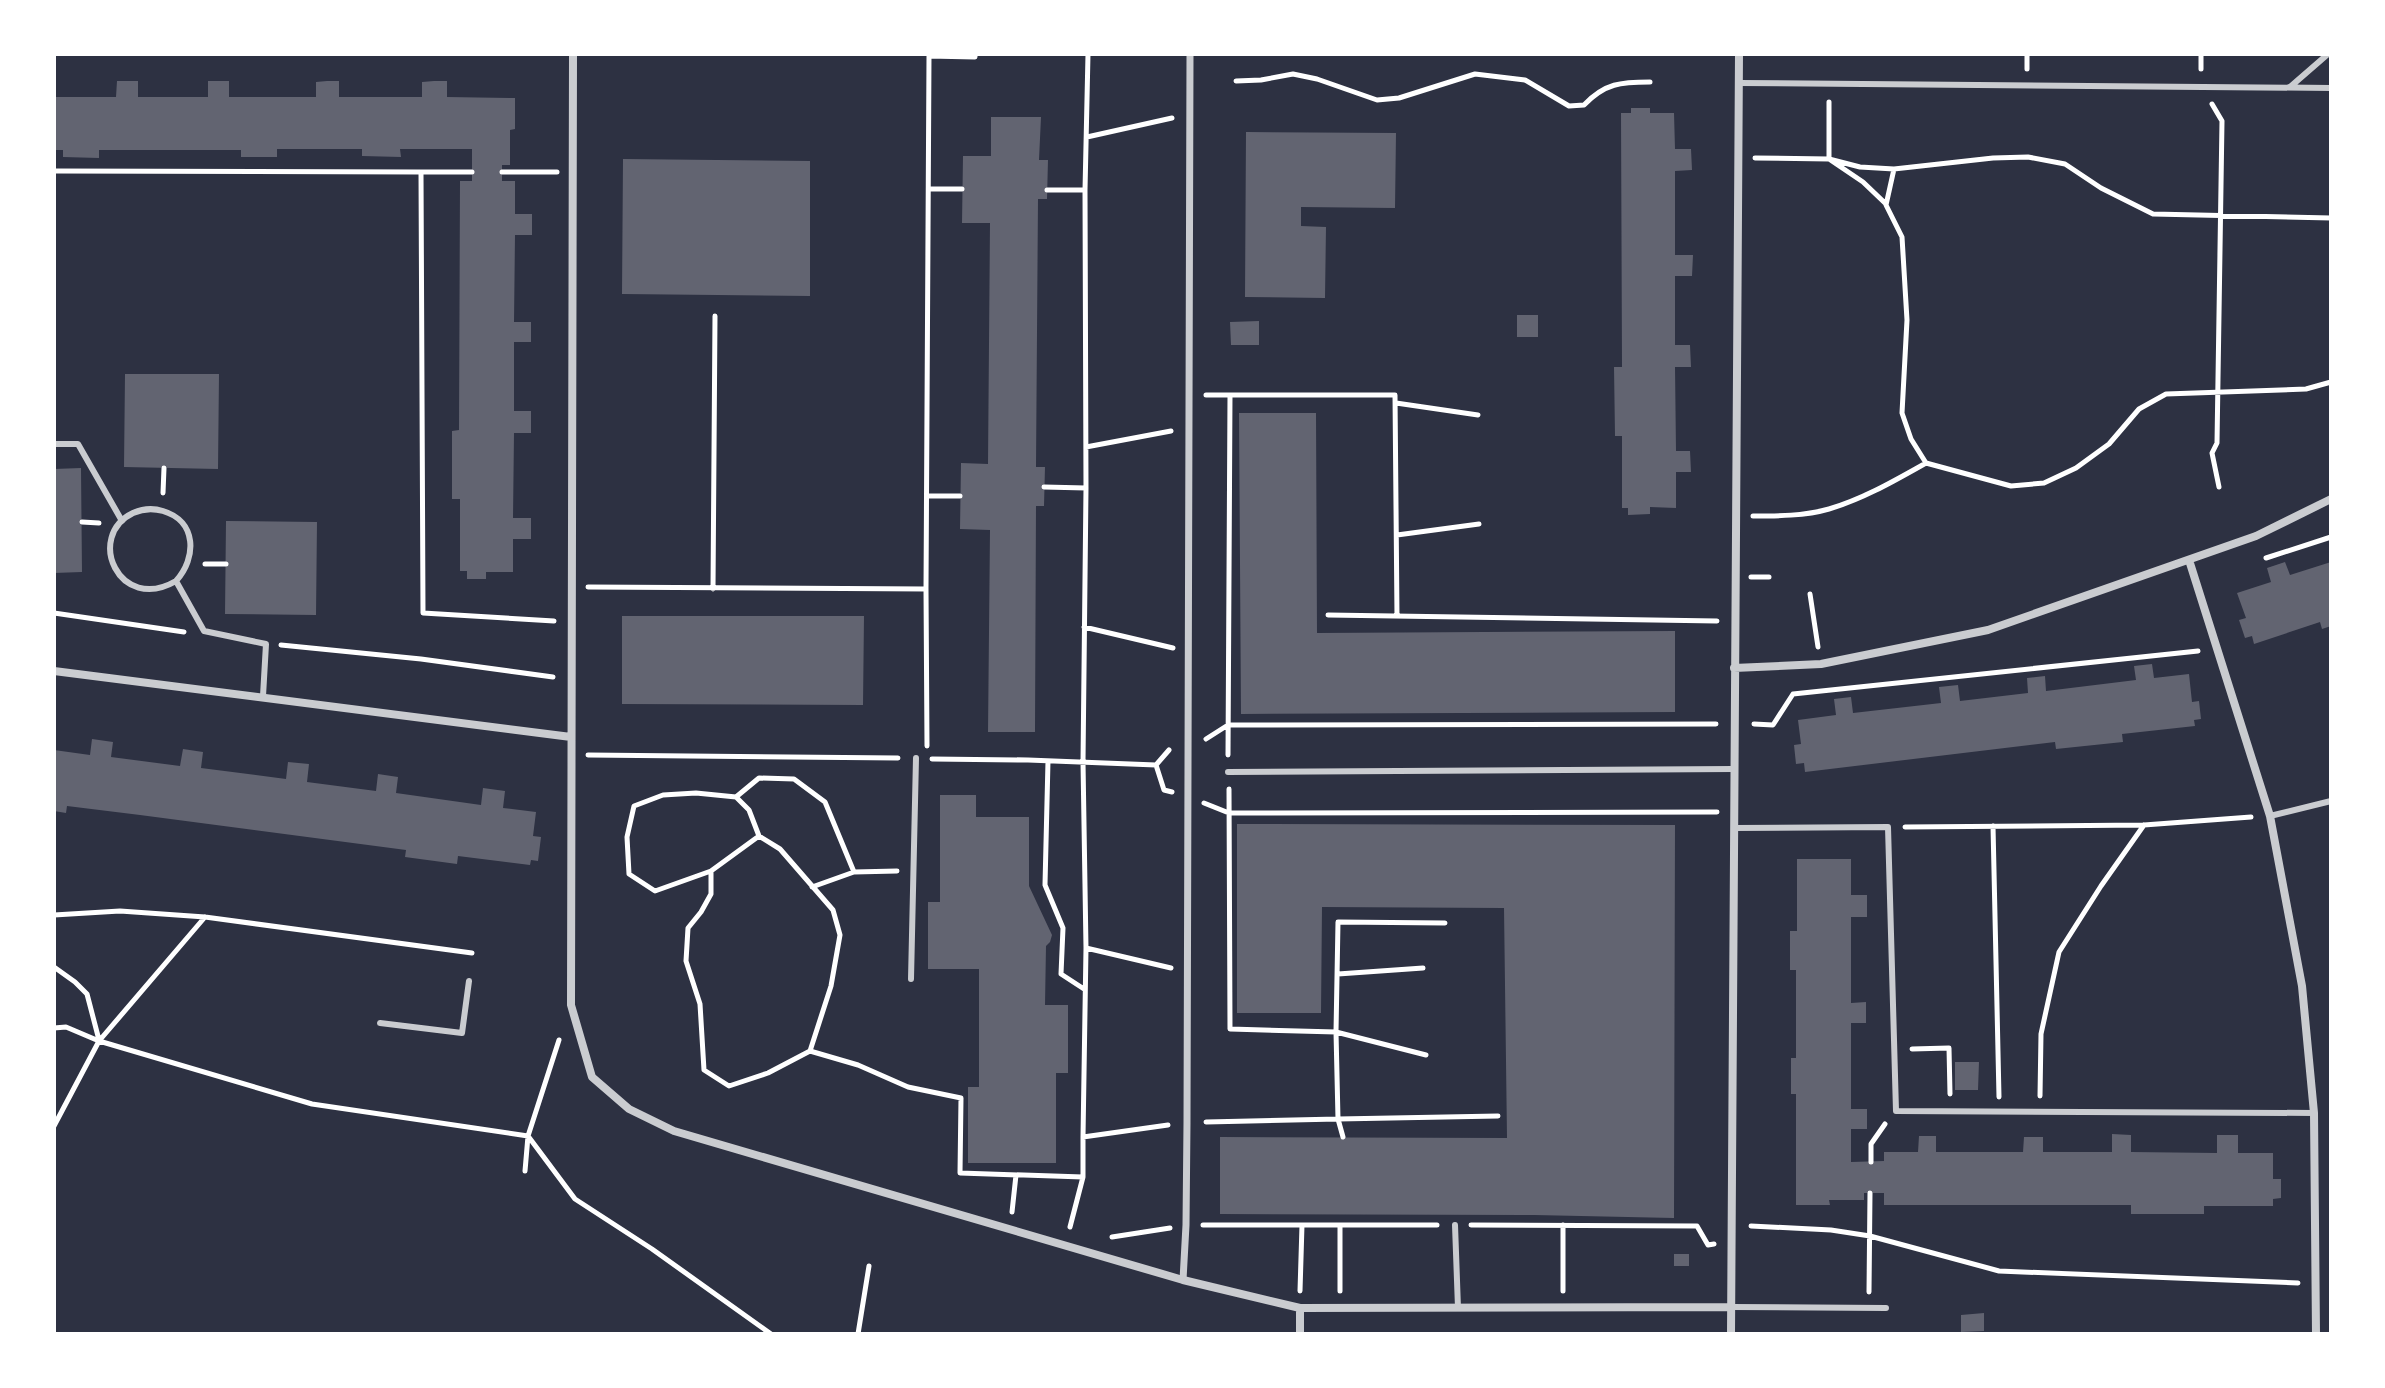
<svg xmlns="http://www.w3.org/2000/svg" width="2385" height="1388" viewBox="0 0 2385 1388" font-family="Figtree,sans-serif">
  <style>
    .building { fill: #626471 }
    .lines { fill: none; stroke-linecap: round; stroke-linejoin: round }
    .path { stroke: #fff; stroke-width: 5 }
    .service { stroke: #caccd0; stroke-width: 6 }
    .pedestrian { stroke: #caccd0; stroke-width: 7 }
    .minor { stroke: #caccd0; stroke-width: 8 }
  </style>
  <rect width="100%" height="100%" fill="#2d3142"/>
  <path class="building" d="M 117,81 L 138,81 L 138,97 L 208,97 L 208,81 L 229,81 L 229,97 L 316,97 L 316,82 L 327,81 L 339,81 L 339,97 L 422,97 L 422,82 L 434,81 L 447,81 L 447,97 L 515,98 L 515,129 L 510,130 L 510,165 L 502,165 L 502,181 L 515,181 L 515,214 L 532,214 L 532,235 L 515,235 L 514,322 L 531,322 L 531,342 L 514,342 L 514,411 L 531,411 L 531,433 L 514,433 L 513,518 L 531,518 L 531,539 L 513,539 L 513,572 L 486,572 L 486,579 L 467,579 L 467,571 L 460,571 L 460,499 L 452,499 L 452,431 L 459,430 L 460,181 L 472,181 L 472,149 L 400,149 L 401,157 L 362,156 L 362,149 L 277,149 L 277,157 L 241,157 L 241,150 L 99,150 L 99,158 L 63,157 L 63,150 L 54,150 L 54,97 L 116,97 Z
    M 1631,108 L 1650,108 L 1650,113 L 1674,113 L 1675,149 L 1691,149 L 1692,170 L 1675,171 L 1675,255 L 1693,255 L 1692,276 L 1675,276 L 1675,345 L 1690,345 L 1691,367 L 1675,367 L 1676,451 L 1690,451 L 1691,472 L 1676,472 L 1676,508 L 1650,507 L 1650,514 L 1628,515 L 1628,508 L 1622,508 L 1622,436 L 1615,436 L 1614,367 L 1622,367 L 1621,113 L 1631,113 Z
    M 991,117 L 1041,117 L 1039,160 L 1048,160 L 1047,199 L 1038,199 L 1036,467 L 1045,467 L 1044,506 L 1036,506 L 1035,732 L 988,732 L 990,530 L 960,529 L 961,463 L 988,464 L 990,223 L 962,223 L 963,156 L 991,156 Z
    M 1246,132 L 1396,133 L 1395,208 L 1301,207 L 1301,226 L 1326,227 L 1325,298 L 1245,297 Z
    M 623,159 L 810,161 L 810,296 L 622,294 Z
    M 1517,315 L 1538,315 L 1538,337 L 1517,337 Z
    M 1259,321 L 1259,345 L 1231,345 L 1230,322 Z
    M 125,374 L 219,374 L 218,469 L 124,467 Z
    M 1239,413 L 1316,413 L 1317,633 L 1675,631 L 1675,712 L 1241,714 Z
    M 81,468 L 82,572 L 54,573 L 54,469 Z
    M 226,521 L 317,522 L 316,615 L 225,614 Z
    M 2285,562 L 2290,575 L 2331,562 L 2331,626 L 2322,629 L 2320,622 L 2254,644 L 2252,636 L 2245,638 L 2239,620 L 2246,618 L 2237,593 L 2271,582 L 2267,568 Z
    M 622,616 L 864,616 L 863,705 L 622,704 Z
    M 2152,664 L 2154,678 L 2189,674 L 2192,702 L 2199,701 L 2201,719 L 2194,720 L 2195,726 L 2122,734 L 2123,742 L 2056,749 L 2055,742 L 1805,772 L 1804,763 L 1796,764 L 1794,745 L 1801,744 L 1798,720 L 1836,715 L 1834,699 L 1851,697 L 1853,713 L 1941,703 L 1939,687 L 1958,685 L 1960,701 L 2028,693 L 2027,678 L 2045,676 L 2046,691 L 2136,680 L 2134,666 Z
    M 92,739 L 113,742 L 111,757 L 180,766 L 183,749 L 203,752 L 201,768 L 286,779 L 288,762 L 309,764 L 307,782 L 376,791 L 378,774 L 398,777 L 396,793 L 481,805 L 483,788 L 505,791 L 503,808 L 536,812 L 533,836 L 541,837 L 538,861 L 531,860 L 530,865 L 458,856 L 457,864 L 405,857 L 406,850 L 140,815 L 67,806 L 66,813 L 54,811 L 54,750 L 90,755 Z
    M 940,795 L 976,795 L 976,817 L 1029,817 L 1029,886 L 1052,935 L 1050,942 L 1046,946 L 1045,1005 L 1068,1005 L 1068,1073 L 1056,1073 L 1056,1163 L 968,1163 L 968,1087 L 979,1087 L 979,969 L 928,969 L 928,902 L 940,902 Z
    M 1237,824 L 1675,825 L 1674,1218 L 1534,1215 L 1220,1214 L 1220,1137 L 1507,1138 L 1504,908 L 1322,907 L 1321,1013 L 1237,1013 Z
    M 1797,859 L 1851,859 L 1851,895 L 1867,895 L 1867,917 L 1851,917 L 1851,1003 L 1866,1002 L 1866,1023 L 1851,1023 L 1851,1109 L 1867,1109 L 1867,1129 L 1851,1129 L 1851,1162 L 1884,1161 L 1884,1152 L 1918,1152 L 1919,1136 L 1936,1136 L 1936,1152 L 2023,1152 L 2024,1137 L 2043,1137 L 2043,1152 L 2112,1152 L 2112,1134 L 2131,1135 L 2131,1152 L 2217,1153 L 2217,1135 L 2238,1135 L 2238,1153 L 2273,1153 L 2273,1179 L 2281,1179 L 2281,1198 L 2273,1199 L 2273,1206 L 2204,1206 L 2204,1214 L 2131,1214 L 2131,1205 L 1884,1205 L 1884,1193 L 1864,1193 L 1864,1200 L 1829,1200 L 1830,1205 L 1796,1205 L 1796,1094 L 1791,1094 L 1791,1058 L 1796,1058 L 1796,970 L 1790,970 L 1790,931 L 1797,931 Z
    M 1955,1062 L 1979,1062 L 1978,1090 L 1955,1090 Z
    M 1674,1254 L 1689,1254 L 1689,1266 L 1674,1266 Z
    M 1984,1313 L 1984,1331 L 1961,1332 L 1961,1315 Z"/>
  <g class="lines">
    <path class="path" d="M 2201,54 L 2201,69
      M 2027,69 L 2027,54
      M 1236,81 L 1261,80 L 1293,74 L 1317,79 L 1377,100 L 1399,98 L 1475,74 L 1525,80 L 1569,106 L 1584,105 C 1605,83 1621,82 1650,82
      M 1829,102 L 1829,159 L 1863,182 L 1886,204
      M 2212,104 L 2222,121 L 2217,443 L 2212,453 L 2219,487
      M 1087,137 L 1172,118
      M 1755,158 L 1829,159 L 1860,167 L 1894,169 L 1993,158 L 2028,157 L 2065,164 L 2101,188 L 2153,214 L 2331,218
      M 1894,169 L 1886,205 L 1902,237 L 1907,320 L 1902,413 L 1911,439 L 1926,463
      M 54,171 L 421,172 L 423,613 L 554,621
      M 421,172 L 472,172
      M 502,172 L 557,172
      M 929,189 L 962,189
      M 1047,190 L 1085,190
      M 1206,395 L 1395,395 L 1397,616
      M 1396,403 L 1478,415
      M 1086,447 L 1171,431
      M 1044,487 L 1086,488
      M 163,493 L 164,468
      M 927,496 L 960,496
      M 1753,516 C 1777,516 1805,516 1829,509 C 1863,499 1894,481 1926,463 L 2011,486 L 2044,483 L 2076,468 L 2109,444 L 2139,409 L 2166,394 L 2306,389 L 2331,382
      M 82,522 L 99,523
      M 1397,535 L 1479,524
      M 2266,558 L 2331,537
      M 205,564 L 226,564
      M 1751,577 L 1769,577
      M 588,587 L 926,589 L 929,56 L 975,57 L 975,54
      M 713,589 L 715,316
      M 926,589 L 927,746
      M 1810,594 L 1818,647
      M 54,613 L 184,632
      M 1328,615 L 1717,621
      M 1084,627 L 1173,648
      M 281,645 L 421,659 L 553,677
      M 1754,724 L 1773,725 L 1793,694 L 2198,651
      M 1206,739 L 1228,725 L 1716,724
      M 1169,750 L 1156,765 L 1164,790 L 1172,792
      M 588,755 L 898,758
      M 1228,755 L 1230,395
      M 932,759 L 1028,760 L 1156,765
      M 1048,761 L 1045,885 L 1063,928 L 1061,974 L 1084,989
      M 1229,789 L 1230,1029 L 1336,1032 L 1338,922 L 1445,923
      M 736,797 L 759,778 L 794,779 L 825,802 L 854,872
      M 1204,803 L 1229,813 L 1717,812
      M 1993,826 L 1999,1097
      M 1905,827 L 2144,825 L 2251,817
      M 711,871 L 655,891 L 629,874 L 627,837 L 634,806 L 663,795 L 696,793 L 736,797 L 749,810 L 759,836
      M 812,887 L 854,872 L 897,871
      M 54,915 L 120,911 L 205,917 L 472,953
      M 1086,948 L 1171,968
      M 54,967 L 75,982 L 87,994 L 99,1040
      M 1338,974 L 1423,968
      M 54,1028 L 66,1027 L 99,1041 L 312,1104 L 528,1136 L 575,1199 L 652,1249 L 771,1334
      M 1912,1049 L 1949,1048 L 1950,1094
      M 810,1051 L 768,1073 L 729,1086 L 704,1070 L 700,1004 L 686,961 L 688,928 L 701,912 L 711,894 L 711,871 L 759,836 L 780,849 L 833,910 L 840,935 L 831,986 L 810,1051 L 858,1065 L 908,1087 L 961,1098 L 960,1173 L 1083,1177
      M 1426,1055 L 1336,1032 L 1338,1119 L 1498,1116
      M 2040,1096 L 2041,1034 L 2059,952 L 2101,886 L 2144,825
      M 1206,1122 L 1338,1119 L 1343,1137
      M 54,1126 L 99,1041 L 205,917
      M 1083,1137 L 1168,1125
      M 1871,1162 L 1871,1144 L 1885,1124
      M 525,1171 L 528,1136 L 559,1040
      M 1012,1212 L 1016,1175
      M 1203,1225 L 1437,1225
      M 1340,1225 L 1340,1291
      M 1471,1225 L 1697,1226 L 1708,1245 L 1714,1244
      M 1751,1226 L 1831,1230 L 1870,1236 L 1999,1271 L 2298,1283
      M 1070,1227 L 1083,1177 L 1083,1137 L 1086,948 L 1083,762 L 1086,488 L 1085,190 L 1088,54
      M 1112,1237 L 1170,1228
      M 1300,1291 L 1302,1225
      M 1563,1291 L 1563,1225
      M 1869,1292 L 1870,1193
      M 858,1334 L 869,1266"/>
    <path class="service" d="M 1739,83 L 2331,88
      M 2290,87 L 2328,54
      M 54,444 L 78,444 L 122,521
      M 176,581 C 119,614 85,536 133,513 C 142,509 153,508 163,511 C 197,521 197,558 176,581 L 204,631 L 266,644 L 263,696
      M 1228,772 L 1734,769
      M 2270,816 L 2331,801
      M 1734,828 L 1888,827 L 1896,1111 L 2314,1113
      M 911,979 L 916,758
      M 380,1023 L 462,1033 L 469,981
      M 1455,1225 L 1458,1308
      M 1731,1307 L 1886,1308"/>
    <path class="pedestrian" d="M 1183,1280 L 1186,1225 L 1187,1123 L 1190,54"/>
    <path class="minor" d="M 573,54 L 571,1005 L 592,1077 L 629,1109 L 674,1131 L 1183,1280 L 1300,1308 L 1731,1307
      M 2189,560 L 2270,816 L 2302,986 L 2314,1113 L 2316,1334
      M 1734,668 L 1821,664 L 1988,630 L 2256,536 L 2331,499
      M 54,671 L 571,737
      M 1300,1308 L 1300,1334
      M 1731,1334 L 1739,54"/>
  </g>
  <rect width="2385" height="1388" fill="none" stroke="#ffffff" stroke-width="112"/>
</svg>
